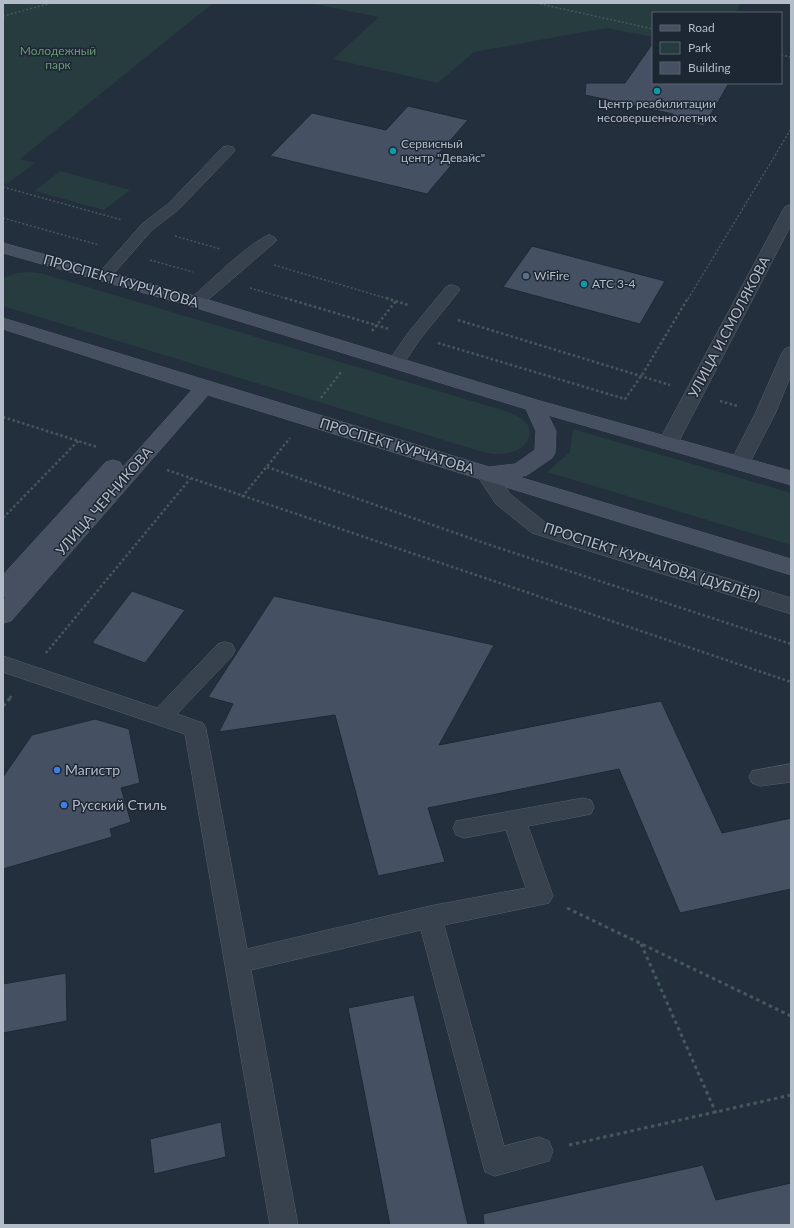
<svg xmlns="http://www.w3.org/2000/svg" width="794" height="1228" viewBox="0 0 794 1228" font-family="Lato,sans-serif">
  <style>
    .green { fill: #263c3f }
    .building { fill: #455162; stroke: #1f2835 }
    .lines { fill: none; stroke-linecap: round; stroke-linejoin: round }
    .lane-casing { stroke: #565f6c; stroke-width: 1 }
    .street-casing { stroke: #565f6c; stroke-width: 1 }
    .secondary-casing { stroke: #565f6c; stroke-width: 1 }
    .path-far2 { stroke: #44595c; stroke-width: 1.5; stroke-dasharray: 2 2; stroke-linecap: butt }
    .path-far1 { stroke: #44595c; stroke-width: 2.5; stroke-dasharray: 2.5 2.5; stroke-linecap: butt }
    .path { stroke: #44595c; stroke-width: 3; stroke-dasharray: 3.5 3.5; stroke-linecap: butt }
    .lane { fill: #38414e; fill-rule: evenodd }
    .street { fill: #38414e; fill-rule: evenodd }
    .secondary { fill: #465061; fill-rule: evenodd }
    .culture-dot { fill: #0f9aa8; stroke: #1d2633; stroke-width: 1.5 }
    .service-dot { fill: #5c6f8a; stroke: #1d2633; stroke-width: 1.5 }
    .shop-dot { fill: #3f7fe0; stroke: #1d2633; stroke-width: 1.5 }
    .labels { text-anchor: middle; stroke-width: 3; stroke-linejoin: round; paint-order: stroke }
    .far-park-label { font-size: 12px; fill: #6b9a76; stroke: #1d2633 }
    .far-poi-label { font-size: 12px; fill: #b4bcc9; stroke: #1d2633; text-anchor: start }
    .street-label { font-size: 14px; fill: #b4bcc9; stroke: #1d2633 }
    .poi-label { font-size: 14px; fill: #b4bcc9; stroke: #1d2633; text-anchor: start }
  </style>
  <rect width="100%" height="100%" fill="#242f3e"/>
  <path class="green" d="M 3,3 L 213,3 L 20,159 L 35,163 L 7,184 L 3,183 Z
    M 309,3 L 741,3 L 735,13 L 653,13 L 653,37 L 606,28 L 474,52 L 438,83 L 333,59 L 379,17 Z
    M 60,171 L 130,190 L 104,210 L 35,191 Z
    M 29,272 L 40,273 L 509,412 C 515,415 523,418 527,424 C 536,438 521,451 508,453 C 499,455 491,454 483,452 L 3,306 L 3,278 L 17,273 Z
    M 573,429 L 791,493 L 791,545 L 547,472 L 570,452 Z"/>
  <path class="building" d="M 653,43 L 653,83 L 729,83 L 704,126 L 670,118 L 673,114 L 585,95 L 586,83 L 625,83 Z
    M 408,106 L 468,120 L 435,158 L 454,162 L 427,194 L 270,156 L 312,113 L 386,130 Z
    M 532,246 L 665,281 L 640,324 L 503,287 Z
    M 132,591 L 185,610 L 145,663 L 92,643 Z
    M 274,596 L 494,645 L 439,745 L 661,701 L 722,833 L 791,818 L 791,889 L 680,913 L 619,769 L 428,808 L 445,862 L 378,876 L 335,715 L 219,732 L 233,704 L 208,697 Z
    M 95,719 L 129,729 L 140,783 L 121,788 L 131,822 L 110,829 L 112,837 L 3,869 L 3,777 L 32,735 Z
    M 66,973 L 67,1021 L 3,1033 L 3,984 Z
    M 414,995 L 468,1225 L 390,1225 L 348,1008 Z
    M 221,1122 L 226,1157 L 154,1174 L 150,1139 Z
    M 703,1165 L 716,1200 L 791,1183 L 791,1225 L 484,1225 L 483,1214 Z"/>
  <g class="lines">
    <g class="lane-casing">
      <path id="lane" d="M 228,146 L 233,147 L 235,150 L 233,153 L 178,210 L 152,230 L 109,279 L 99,279 L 96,276 L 99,273 L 142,224 L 168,204 L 223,147 Z
        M 269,235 L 274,237 L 277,240 L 274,243 L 202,305 L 190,305 L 188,302 L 190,299 C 206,285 252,240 269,235 Z
        M 452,285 L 458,287 L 460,290 L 420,339 L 402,366 L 396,367 L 390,366 L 388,362 L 408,333 L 446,287 Z
        M 225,642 L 232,644 L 235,650 L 232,656 L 177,714 L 203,723 L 206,729 L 247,949 L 430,906 L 526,888 L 506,830 L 464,838 L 456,835 L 453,828 L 456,821 L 583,798 L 591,800 L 594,807 L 591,814 L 528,826 L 553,896 L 549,903 L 444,925 L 504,1146 L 539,1137 L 549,1141 L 553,1151 L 549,1161 L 495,1176 L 485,1172 L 421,930 L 251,970 L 298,1225 L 270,1225 L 185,734 L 3,672 L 3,656 L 157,708 L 218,644 Z
        M 791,764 L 791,782 L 760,786 L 752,783 L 749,777 L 752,771 Z"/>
    </g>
    <g class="street-casing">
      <path id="street" d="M 791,205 L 791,225 L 678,443 L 675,448 L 668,449 L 661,448 L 658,443 L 783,210 L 785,207 Z
        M 791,347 L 791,375 L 775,414 L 747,468 L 740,470 L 733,468 L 730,463 L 755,414 L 782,353 L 785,349 Z
        M 486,467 L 493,469 L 510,494 L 546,523 L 791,598 L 791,614 L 532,533 L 496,504 L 476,474 L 479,469 Z"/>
    </g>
    <g class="secondary-casing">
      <path id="secondary" d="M 3,243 L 202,298 L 540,401 L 791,471 L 791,485 L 548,415 L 556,431 L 555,453 L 552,458 L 527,475 L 519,477 L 791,559 L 791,575 L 208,395 L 11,621 L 3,623 L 3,601 L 7,596 L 3,597 L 3,575 L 106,462 L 113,460 L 120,462 L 123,467 L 192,390 L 3,329 L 3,318 L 489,467 L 515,464 L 535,450 L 536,431 L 526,409 L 190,306 L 3,253 Z"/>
    </g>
    <path class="path-far2" d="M 536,3 L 653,29
      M 3,16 L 52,3
      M 781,55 L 791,57
      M 3,187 L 122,220
      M 3,218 L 99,245
      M 175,236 L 220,249
      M 150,260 L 193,272
      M 274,265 L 389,299
      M 250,288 L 288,299
      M 688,299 L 791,129"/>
    <path class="path-far1" d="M 285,298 L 389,329
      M 386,298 L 408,305
      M 458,320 L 670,385
      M 372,331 L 396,301
      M 438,343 L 625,399 L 642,375 L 688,298
      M 321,398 L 341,372
      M 720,401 L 738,406
      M 3,417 L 97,447
      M 267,467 L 487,544 L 791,644
      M 167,470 L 791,682
      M 242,497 L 290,438
      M 3,518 L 79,440
      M 46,653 L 190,479
      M 10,698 L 13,694"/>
    <path class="path" d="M 3,706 L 11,697
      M 567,908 L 791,1016
      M 641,944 L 716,1113
      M 569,1145 L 791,1095"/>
    <use href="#lane" class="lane"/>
    <use href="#street" class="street"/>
    <use href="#secondary" class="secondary"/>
  </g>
  <g class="culture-dot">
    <circle cx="657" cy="91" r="4"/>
    <circle cx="393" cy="151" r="4"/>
    <circle cx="584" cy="284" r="4"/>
  </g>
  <circle class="service-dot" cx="526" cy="276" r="4"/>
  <g class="shop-dot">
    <circle cx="57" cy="770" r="4"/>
    <circle cx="64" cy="805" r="4"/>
  </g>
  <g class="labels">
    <g class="far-park-label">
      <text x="58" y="55">Молодежный<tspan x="58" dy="14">парк</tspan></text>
    </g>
    <g class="far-poi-label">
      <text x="657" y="108" text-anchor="middle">Центр реабилитации<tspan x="657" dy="14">несовершеннолетних</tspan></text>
      <text x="401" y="148">Сервисный<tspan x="401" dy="14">центр "Девайс"</tspan></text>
      <text x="534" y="280">WiFire</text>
      <text x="592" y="288">АТС 3-4</text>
    </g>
    <g class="street-label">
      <text transform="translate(121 281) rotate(16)" y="5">ПРОСПЕКТ КУРЧАТОВА</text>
      <text transform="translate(729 327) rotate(-62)" y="5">УЛИЦА И.СМОЛЯКОВА</text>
      <text transform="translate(397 446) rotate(17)" y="5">ПРОСПЕКТ КУРЧАТОВА</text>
      <text transform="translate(104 501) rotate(-49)" y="5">УЛИЦА ЧЕРНИКОВА</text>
      <text transform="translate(652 562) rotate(18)" y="5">ПРОСПЕКТ КУРЧАТОВА (ДУБЛЁР)</text>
    </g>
    <g class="poi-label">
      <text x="65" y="775">Магистр</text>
      <text x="72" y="810">Русский Стиль</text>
    </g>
  </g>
  <rect width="794" height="1228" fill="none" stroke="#b4bcc9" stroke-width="8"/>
  <rect x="652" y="12" width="130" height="72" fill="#1d2633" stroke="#59626f"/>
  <rect x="660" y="25" width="20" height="6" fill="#465061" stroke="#59626f"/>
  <text x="688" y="32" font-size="12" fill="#b4bcc9">Road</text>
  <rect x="660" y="42" width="20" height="12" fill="#263c3f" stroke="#59626f"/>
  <text x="688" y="52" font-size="12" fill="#b4bcc9">Park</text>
  <rect x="660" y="62" width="20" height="12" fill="#455162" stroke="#59626f"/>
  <text x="688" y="72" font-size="12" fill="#b4bcc9">Building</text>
</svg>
